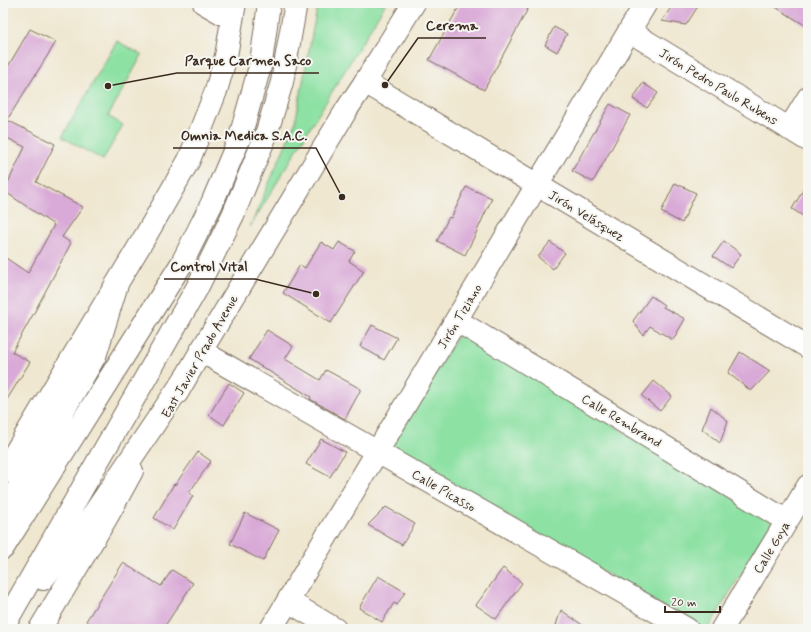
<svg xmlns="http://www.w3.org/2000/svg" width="811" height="632" viewBox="0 0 811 632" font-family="Mynerve,sans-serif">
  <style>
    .green { fill: #8ce1a3; stroke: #648660 }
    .building { fill: #d9a9d7 }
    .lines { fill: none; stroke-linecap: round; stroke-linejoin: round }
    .minor-casing { stroke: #7a6c5c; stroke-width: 24 }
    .major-casing { stroke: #7a6c5c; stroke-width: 24 }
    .highway-casing { stroke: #7a6c5c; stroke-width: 24 }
    .minor { stroke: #fff; stroke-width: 22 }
    .major { stroke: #fff; stroke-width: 22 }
    .highway { stroke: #fff; stroke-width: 22 }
    .labels { text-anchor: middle; stroke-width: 4; stroke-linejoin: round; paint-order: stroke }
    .street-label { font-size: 13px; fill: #3b2a1e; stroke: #f6f6f2 }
    .leader { fill: none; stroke: #3b2a1e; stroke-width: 1.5 }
    .callout-dot { fill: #3b2a1e; stroke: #f6f6f2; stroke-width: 1.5 }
    .callout-label { font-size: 14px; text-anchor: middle; font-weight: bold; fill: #3b2a1e; stroke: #f6f6f2; stroke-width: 4; stroke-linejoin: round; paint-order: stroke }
  </style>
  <rect width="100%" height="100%" fill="#f6f6f2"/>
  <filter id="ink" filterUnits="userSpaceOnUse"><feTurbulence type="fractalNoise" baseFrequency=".025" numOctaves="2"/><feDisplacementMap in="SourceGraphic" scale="8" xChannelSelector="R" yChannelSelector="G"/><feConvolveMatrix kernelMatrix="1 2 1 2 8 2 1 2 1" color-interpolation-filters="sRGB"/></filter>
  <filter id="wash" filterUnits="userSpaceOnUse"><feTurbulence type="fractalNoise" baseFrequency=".012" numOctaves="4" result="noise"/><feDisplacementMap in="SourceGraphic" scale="16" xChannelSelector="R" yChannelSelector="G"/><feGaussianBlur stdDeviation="0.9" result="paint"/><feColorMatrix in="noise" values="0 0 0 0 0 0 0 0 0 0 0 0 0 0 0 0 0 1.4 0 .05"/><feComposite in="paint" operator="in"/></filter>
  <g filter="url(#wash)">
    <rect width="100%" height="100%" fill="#efe7d0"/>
    <path class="green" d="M 318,3 L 386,3 L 250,227 L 295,123 Z
      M 117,41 L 142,55 L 108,116 L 123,125 L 103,160 L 62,137 Z
      M 460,332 L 772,522 L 708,629 L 702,629 L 390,448 Z"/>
    <g id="blocks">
      <path class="building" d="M 461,3 L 531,3 L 484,90 L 429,60 Z
        M 674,3 L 700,3 L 686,25 L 662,21 Z
        M 769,3 L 808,3 L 808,27 Z
        M 554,27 L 567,34 L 557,52 L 545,45 Z
        M 30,29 L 56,42 L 7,120 L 55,144 L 36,182 L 83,207 L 62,237 L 71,243 L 35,311 L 12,352 L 30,362 L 3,406 L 3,256 L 28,273 L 54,225 L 4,191 L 25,147 L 3,136 L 3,75 Z
        M 643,83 L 658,93 L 647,108 L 633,99 Z
        M 610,104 L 630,115 L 593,182 L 572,171 Z
        M 808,182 L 808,219 L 792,209 Z
        M 675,183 L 696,193 L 682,223 L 661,212 Z
        M 466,187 L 492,198 L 477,231 L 465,255 L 437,241 L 449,217 L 451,218 Z
        M 724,241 L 741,254 L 731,268 L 713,256 Z
        M 321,242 L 334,250 L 339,242 L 355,251 L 349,261 L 364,271 L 331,323 L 283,293 L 300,265 L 305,268 Z
        M 550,242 L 565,253 L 553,269 L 538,257 Z
        M 651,296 L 664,305 L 663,307 L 685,319 L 673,340 L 650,326 L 643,335 L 633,321 Z
        M 372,325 L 397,338 L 384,360 L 360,346 Z
        M 267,330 L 293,346 L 285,359 L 320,380 L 326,370 L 361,389 L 345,419 L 310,399 L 311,397 L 249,359 Z
        M 740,352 L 770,371 L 751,391 L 728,373 Z
        M 654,381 L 672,396 L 660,411 L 642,396 Z
        M 229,383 L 244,393 L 224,425 L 209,415 Z
        M 711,407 L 728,421 L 720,443 L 702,429 Z
        M 321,439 L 345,452 L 330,477 L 306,464 Z
        M 198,452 L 211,461 L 189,493 L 193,496 L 173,530 L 154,518 L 174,484 L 175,485 Z
        M 386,507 L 415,524 L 402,545 L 368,525 Z
        M 245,513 L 279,530 L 263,561 L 230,544 Z
        M 123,563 L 161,586 L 172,570 L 193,583 L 163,629 L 99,629 L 86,621 Z
        M 503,568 L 522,583 L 496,619 L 476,605 Z
        M 378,576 L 405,592 L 397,605 L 394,603 L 382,622 L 359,608 Z
        M 561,610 L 588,629 L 562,629 L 556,625 Z"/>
    </g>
  </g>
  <g filter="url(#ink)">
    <use href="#blocks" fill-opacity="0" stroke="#7a6c5c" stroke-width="1"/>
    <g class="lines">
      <g class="minor-casing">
        <path id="minor" d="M 204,3 L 232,19
          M 629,31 L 808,140
          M 365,82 L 808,347
          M 789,129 L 808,98
          M 456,320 L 787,521
          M 201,351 L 687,629
          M 288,601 L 335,629
          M 271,629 L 646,3
          M 722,629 L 808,486"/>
      </g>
      <g class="major-casing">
        <path id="major" d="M 177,393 L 201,351 L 347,109 L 365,82 L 414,3
          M 3,473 L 146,235 L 189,160 L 216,91 L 226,56 L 235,3
          M 40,629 L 108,515 L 132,471"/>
      </g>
      <g class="highway-casing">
        <path id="highway" d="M 3,514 L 95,356 L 117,284
          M 3,548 L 182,263 L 212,203 L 240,137 L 261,63 L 269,3
          M 43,579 L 86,525 L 186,377
          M 3,627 L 197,288 L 233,215 L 266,135 L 282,82 L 296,3"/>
      </g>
      <use href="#minor" class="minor"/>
      <use href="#major" class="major"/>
      <use href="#highway" class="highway"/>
    </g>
  </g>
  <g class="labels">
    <g class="street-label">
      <text transform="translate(719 86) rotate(31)" y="5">Jirón Pedro Paulo Rubens</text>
      <text transform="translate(587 215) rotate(31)" y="5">Jirón Velásquez</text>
      <text transform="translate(459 316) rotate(-59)" y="5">Jirón Tiziano</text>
      <text transform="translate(199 356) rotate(-60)" y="5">East Javier Prado Avenue</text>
      <text transform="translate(622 420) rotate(31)" y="5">Calle Rembrand</text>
      <text transform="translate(444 490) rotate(30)" y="5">Calle Picasso</text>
      <text transform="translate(771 547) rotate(-59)" y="5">Calle Goya</text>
    </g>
  </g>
  <path class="leader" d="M385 85L418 38H486M108 86L177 73H319M342 197L316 148H173M316 294L255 279H164"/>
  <g class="callout-dot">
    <circle cx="385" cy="85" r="4"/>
    <circle cx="108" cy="86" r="4"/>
    <circle cx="342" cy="197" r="4"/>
    <circle cx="316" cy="294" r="4"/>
  </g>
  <g class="callout-label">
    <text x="452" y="30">Cerema</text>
    <text x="248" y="65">Parque Carmen Saco</text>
    <text x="244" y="140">Omnia Medica S.A.C.</text>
    <text x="209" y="271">Control Vital</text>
  </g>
  <rect width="811" height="632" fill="none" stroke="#f6f6f2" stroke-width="16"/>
  <path d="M665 606v6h55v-6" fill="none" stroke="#3b2a1e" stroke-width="2"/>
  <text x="671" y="606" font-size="12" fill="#3b2a1e" stroke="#f6f6f2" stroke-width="3" paint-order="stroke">20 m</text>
</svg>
